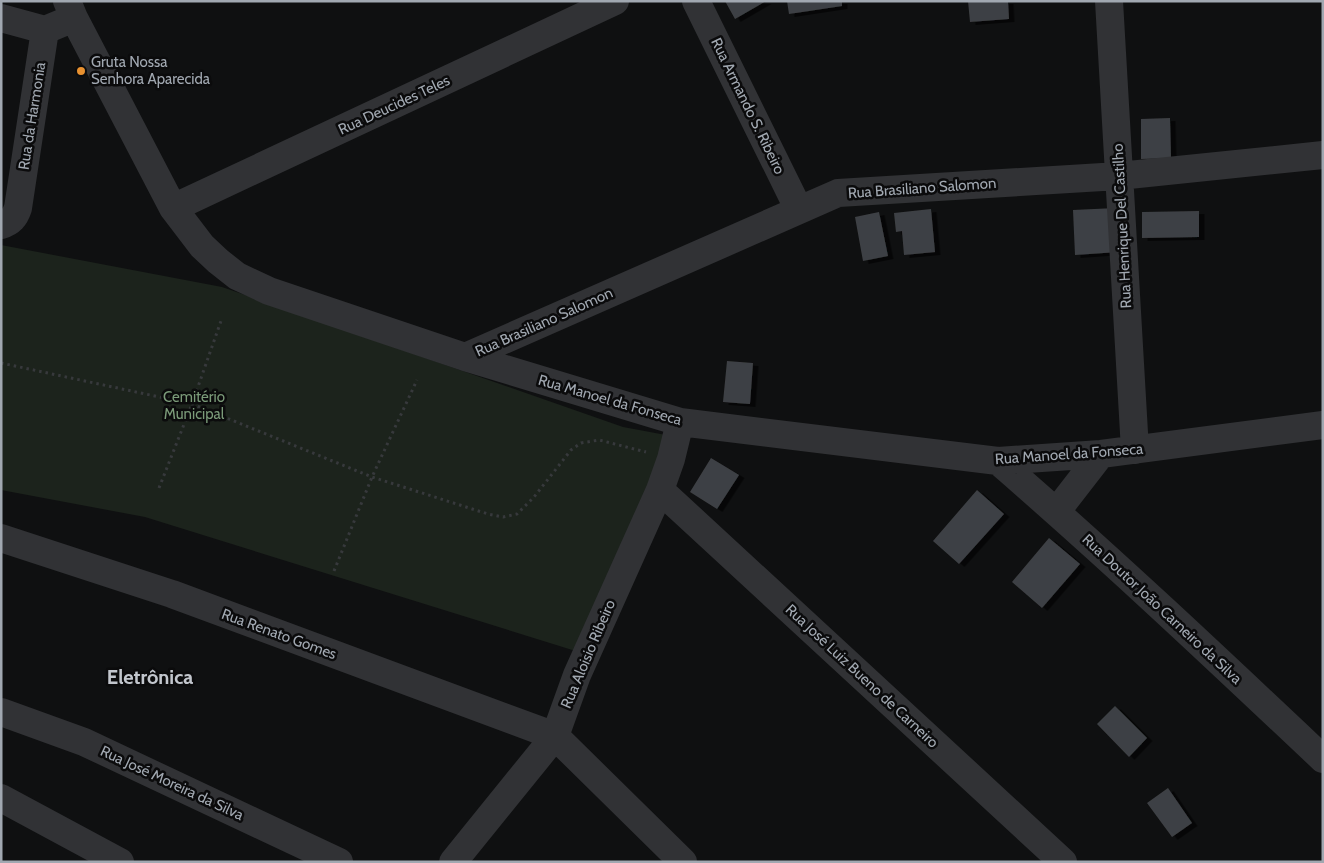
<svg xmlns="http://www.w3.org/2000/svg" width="1324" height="863" viewBox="0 0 1324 863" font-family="Cabin,sans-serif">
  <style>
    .green { fill: #1c231c }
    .building { fill: #3e4044; filter: url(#shadow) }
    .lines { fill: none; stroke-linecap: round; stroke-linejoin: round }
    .path { stroke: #37393c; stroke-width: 3; stroke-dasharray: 2.5 4; stroke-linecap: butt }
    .minor { stroke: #313235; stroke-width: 28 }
    .poi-dot { fill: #e89130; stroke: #0b0b0c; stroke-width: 2 }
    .labels { text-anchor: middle; stroke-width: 5; stroke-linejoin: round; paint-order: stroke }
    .poi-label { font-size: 15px; fill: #a1a8b1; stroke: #0b0b0c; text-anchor: start }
    .street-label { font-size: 15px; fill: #a1a8b1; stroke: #0b0b0c }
    .park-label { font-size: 15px; fill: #7b9b79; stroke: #0b0b0c }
    .district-label { font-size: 20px; font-weight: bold; fill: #c2c6cd; stroke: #0b0b0c }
  </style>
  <defs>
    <filter id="shadow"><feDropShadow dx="5.5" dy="3" stdDeviation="0" flood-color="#0009"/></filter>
  </defs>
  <rect width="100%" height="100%" fill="#0f1011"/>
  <path class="green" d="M 1,245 L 222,287 L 623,427 L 666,435 L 672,473 L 582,653 L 145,517 L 1,490 Z"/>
  <path class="building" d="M 725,1 L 766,1 L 735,19 Z
    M 787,1 L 842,1 L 842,6 L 789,14 Z
    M 968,1 L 1008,1 L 1009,19 L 970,22 Z
    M 1170,118 L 1171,158 L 1141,159 L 1141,119 Z
    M 1116,208 L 1118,252 L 1075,255 L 1073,210 Z
    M 931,209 L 935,252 L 904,255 L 902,231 L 896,232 L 894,213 Z
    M 1199,211 L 1199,237 L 1142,238 L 1142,212 Z
    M 879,212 L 888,256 L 863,261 L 855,217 Z
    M 727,361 L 753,363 L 750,404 L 723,402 Z
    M 711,458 L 739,475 L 717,509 L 690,492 Z
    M 977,490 L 1004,514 L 959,564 L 933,541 Z
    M 1049,538 L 1080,564 L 1042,608 L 1012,582 Z
    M 1115,706 L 1147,738 L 1129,757 L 1097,724 Z
    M 1168,788 L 1192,823 L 1172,837 L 1147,803 Z"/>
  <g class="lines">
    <path class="path" d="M 1,363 L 192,404 L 372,477 L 488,514 L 503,517 L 517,514 L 534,497 L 571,450 L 581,443 L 599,440 L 646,452
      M 159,488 L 192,404 L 222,318
      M 334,571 L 372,477 L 417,380"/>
    <path class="minor" d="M 67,1 L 74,18 L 173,208 L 202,246 L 218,261 L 237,276 L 269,291 L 465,357 L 680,422 L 998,461 L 1101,454 L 1323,425
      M 696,1 L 799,210
      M 1109,1 L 1135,450
      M 1,18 L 45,30
      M 173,208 L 615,1
      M 1,225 C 11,222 15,217 18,208 L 45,30 L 74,18
      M 465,357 L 838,193 L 1119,176 L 1323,155
      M 998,461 C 1109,557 1216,658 1323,759
      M 660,490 L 1063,862
      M 1056,512 L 1101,454
      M 1,538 L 172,594 L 555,736 L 683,862
      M 1,712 L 84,742 L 339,862
      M 1,798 L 120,862
      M 453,862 L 555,736 L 577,675 L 660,490 L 671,459 L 680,422"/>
  </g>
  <circle class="poi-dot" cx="81" cy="71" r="5"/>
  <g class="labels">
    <g class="poi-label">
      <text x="91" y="67">Gruta Nossa<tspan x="91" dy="17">Senhora Aparecida</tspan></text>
    </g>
    <g class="street-label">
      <text transform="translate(394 105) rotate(-25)" y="5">Rua Deucides Teles</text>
      <text transform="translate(748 106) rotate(64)" y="5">Rua Armando S. Ribeiro</text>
      <text transform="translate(32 116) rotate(-81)" y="5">Rua da Harmonia</text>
      <text transform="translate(922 188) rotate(-4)" y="5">Rua Brasiliano Salomon</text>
      <text transform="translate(1122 226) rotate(-93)" y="5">Rua Henrique Del Castilho</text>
      <text transform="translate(544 322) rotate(-24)" y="5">Rua Brasiliano Salomon</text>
      <text transform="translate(610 400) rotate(16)" y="5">Rua Manoel da Fonseca</text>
      <text transform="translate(1069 454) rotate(-4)" y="5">Rua Manoel da Fonseca</text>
      <text transform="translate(1162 609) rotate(43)" y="5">Rua Doutor João Carneiro da Silva</text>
      <text transform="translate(279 634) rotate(20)" y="5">Rua Renato Gomes</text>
      <text transform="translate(588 654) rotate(-67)" y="5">Rua Aloisio Ribeiro</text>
      <text transform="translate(862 676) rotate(43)" y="5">Rua José Luiz Bueno de Carneiro</text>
      <text transform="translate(172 783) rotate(25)" y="5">Rua José Moreira da Silva</text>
    </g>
    <g class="park-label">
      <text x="194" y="402">Cemitério<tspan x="194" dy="17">Municipal</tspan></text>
    </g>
    <g class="district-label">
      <text x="150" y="684">Eletrônica</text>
    </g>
  </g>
  <rect width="1324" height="863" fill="none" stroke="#a1a8b1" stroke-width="5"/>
</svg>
